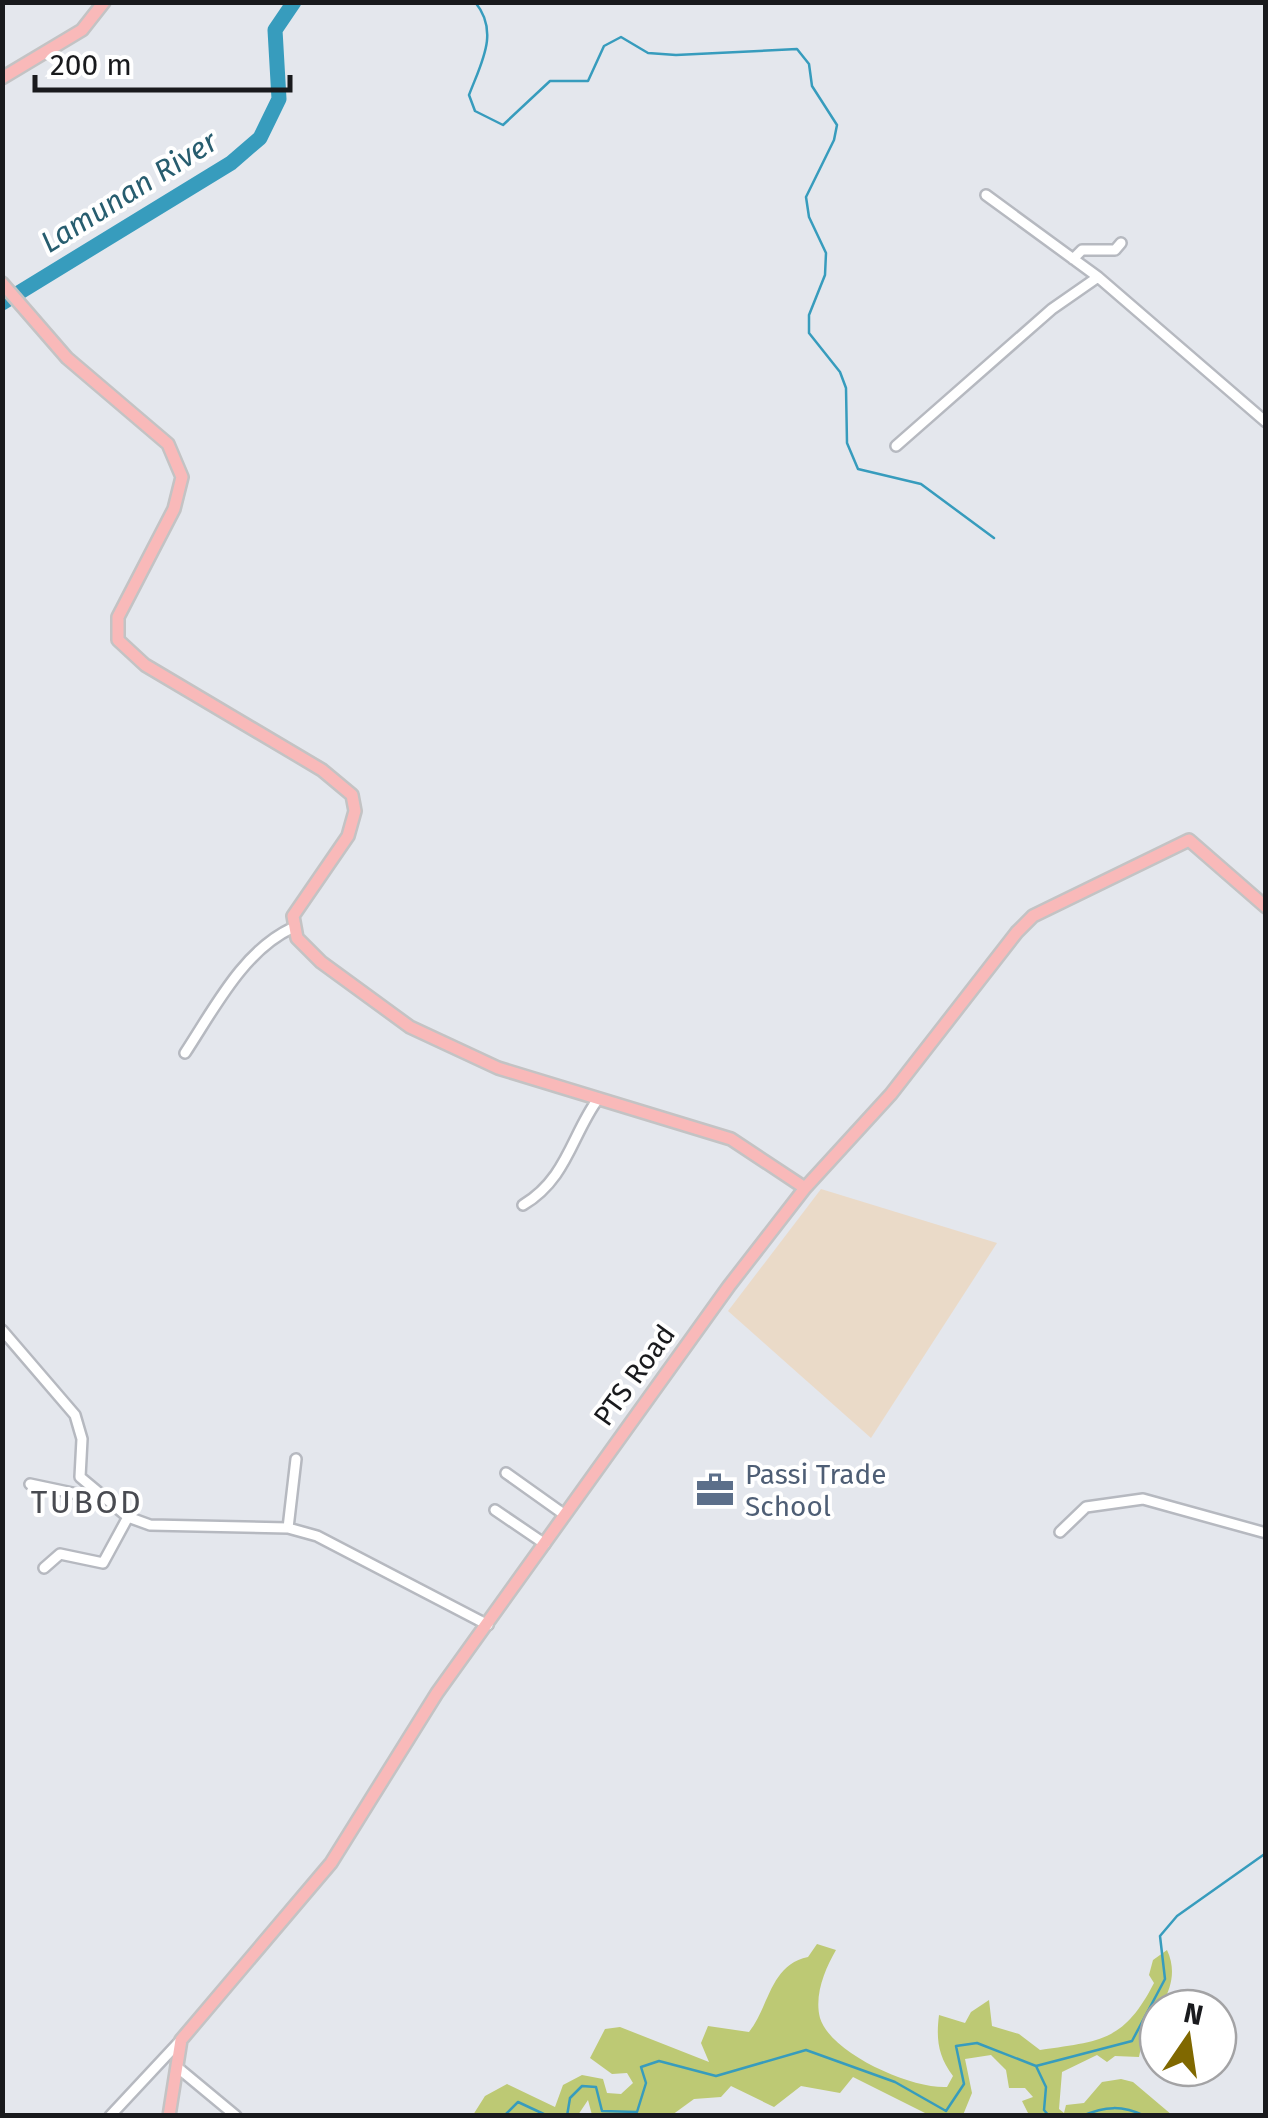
<svg xmlns="http://www.w3.org/2000/svg" width="1268" height="2118" viewBox="0 0 1268 2118" font-family="'Fira Sans',sans-serif">
  <style>
    .education { fill: #eadac8 }
    .green { fill: #bdc974 }
    .lines { fill: none; stroke-linecap: round; stroke-linejoin: round }
    .stream { stroke: #379cbd; stroke-width: 2.5 }
    .river { stroke: #379cbd; stroke-width: 15 }
    .minor-casing { stroke: #b6b9c0; stroke-width: 14 }
    .major-casing { stroke: #c3c3c4; stroke-width: 16 }
    .minor { stroke: #fff; stroke-width: 9 }
    .major { stroke: #f9b9b9; stroke-width: 11 }
    .labels { text-anchor: middle; stroke-width: 8; stroke-linejoin: round; paint-order: stroke }
    .street-label { font-size: 28px; fill: #191a1d; stroke: #fff }
    .service-label { font-size: 28px; fill: #4e5e75; stroke: #fff; text-anchor: start }
    .water-label { font-size: 30px; font-style: italic; fill: #275d6f; stroke: #fff }
    .quarter-label { font-size: 32px; letter-spacing: 2.5px; fill: #494b51; stroke: #fff }
  </style>
  <rect width="100%" height="100%" fill="#e4e7ed"/>
  <path class="education" d="M 821,1189 L 997,1243 L 871,1438 L 728,1311 Z"/>
  <path class="green" d="M 817,1944 L 836,1950 C 825,1969 814,1995 820,2018 C 831,2054 912,2089 947,2087 L 953,2076 C 938,2056 936,2039 939,2015 L 965,2023 L 971,2012 L 989,2000 L 992,2026 L 1019,2034 L 1040,2050 C 1102,2041 1124,2041 1154,1983 L 1149,1975 L 1153,1960 L 1167,1950 C 1186,1991 1145,2018 1139,2057 L 1115,2056 L 1107,2062 L 1097,2055 L 1062,2072 L 1059,2109 L 1064,2113 L 1066,2105 L 1084,2103 L 1102,2082 L 1121,2079 L 1133,2082 L 1172,2115 L 1029,2115 L 1022,2101 L 1033,2097 L 1025,2088 L 1009,2088 L 1006,2070 L 991,2055 L 965,2059 L 972,2093 L 963,2115 L 929,2115 L 853,2077 L 840,2093 L 801,2086 L 774,2107 L 731,2086 L 721,2097 L 694,2099 L 672,2115 L 592,2115 L 588,2100 L 578,2115 L 473,2115 L 485,2096 L 507,2084 L 555,2107 L 563,2085 L 582,2075 L 603,2079 L 607,2093 L 621,2094 L 633,2083 L 627,2073 L 612,2074 L 590,2058 L 605,2029 L 620,2027 L 709,2062 L 701,2043 L 708,2026 L 749,2032 C 770,2005 770,1965 808,1957 Z"/>
  <g class="lines">
    <path class="stream" d="M 475,2 C 500,32 481,63 469,95 L 475,111 L 503,125 L 550,81 L 588,81 L 604,46 L 621,37 L 648,53 L 676,55 L 797,49 L 809,64 L 812,86 L 837,125 L 834,140 L 806,197 L 809,217 L 826,253 L 825,275 L 809,315 L 809,333 L 840,372 L 846,388 L 847,443 L 858,469 L 921,484 L 994,538
      M 1036,2066 L 1132,2041 L 1165,1979 L 1160,1936 L 1177,1916 L 1266,1853
      M 504,2116 L 518,2102 L 548,2116
      M 567,2116 L 570,2098 L 582,2086 L 596,2087 L 602,2111 L 637,2112 L 646,2083 L 641,2067 L 659,2061 L 716,2076 L 806,2050 L 895,2082 L 946,2111 L 964,2084 L 956,2046 L 977,2043 L 1036,2066 L 1046,2087 L 1044,2110 L 1049,2116
      M 1082,2116 C 1105,2106 1122,2105 1145,2116"/>
    <path class="river" d="M 2,303 L 231,163 L 260,138 L 279,99 L 275,30 L 294,2"/>
    <g class="minor-casing">
      <path id="minor" d="M 986,195 L 1098,277
        M 1073,259 L 1082,250 L 1115,250 L 1121,243
        M 896,446 L 1052,309 L 1098,277 L 1266,422
        M 185,1053 C 214,1009 243,951 292,928
        M 523,1205 C 567,1179 572,1134 598,1099
        M 2,1330 L 75,1415 L 82,1439 L 80,1477 L 128,1517 L 150,1525 L 288,1528 L 317,1536 L 488,1625
        M 506,1473 L 565,1515
        M 30,1484 L 101,1499
        M 495,1510 L 545,1544
        M 288,1528 L 296,1459
        M 1060,1532 L 1086,1507 L 1143,1499 L 1266,1533
        M 44,1568 L 60,1554 L 103,1563 L 128,1517
        M 177,2067 L 236,2116
        M 110,2116 L 180,2041"/>
    </g>
    <g class="major-casing">
      <path id="major" d="M 2,78 L 82,30 L 104,2
        M 2,283 L 67,358 L 168,444 L 182,477 L 174,509 L 118,617 L 118,640 L 145,665 L 322,770 L 352,795 L 355,811 L 348,836 L 293,916 L 297,938 L 321,962 L 410,1027 L 498,1068 L 731,1139 L 805,1188
        M 169,2116 L 181,2040 L 331,1863 L 437,1693 L 729,1286 L 805,1188 L 891,1094 L 1017,932 L 1033,916 L 1189,840 L 1266,907"/>
    </g>
    <use href="#minor" class="minor"/>
    <use href="#major" class="major"/>
  </g>
  <defs>
    <g id="office-bare" transform="scale(3)"><path d="M-6-3h4V-5.5h4V-3h4V5H-6ZM-1-4.5V-3h2v-1.5ZM-6 0V1H6V0Z" fill="#5c6f8a" stroke="#fff" stroke-width="2.5" paint-order="stroke"/></g>
  </defs>
  <g fill-rule="evenodd">
    <use href="#office-bare" x="715" y="1490"/>
  </g>
  <g class="labels">
    <g class="street-label">
      <text transform="translate(634 1375) rotate(-54)" y="10">PTS Road</text>
    </g>
    <g class="service-label">
      <text x="745" y="1484">Passi Trade<tspan x="745" dy="32">School</tspan></text>
    </g>
    <g class="water-label">
      <text transform="translate(129 192) rotate(-32)" y="10">Lamunan River</text>
    </g>
    <g class="quarter-label">
      <text x="87" y="1513">TUBOD</text>
    </g>
  </g>
  <rect width="1268" height="2118" fill="none" stroke="#191a1d" stroke-width="10"/>
  <g transform="translate(1188 2038) rotate(13)"><circle r="48" fill="#ffffff" stroke="#a3a3a5" stroke-width="2.5"/>
  <path d="M0-8L18 38L0 25L-18 38Z" fill="#806800"/>
  <text y="-15" font-size="28" font-weight="bold" text-anchor="middle" fill="#191a1d">N</text>
  </g>
  <path d="M35 75v15h255v-15" fill="none" stroke="#191a1d" stroke-width="5"/>
  <text x="50" y="75" font-size="30" fill="#191a1d" stroke="#ffffff" stroke-width="8" paint-order="stroke">200 m</text>
</svg>
